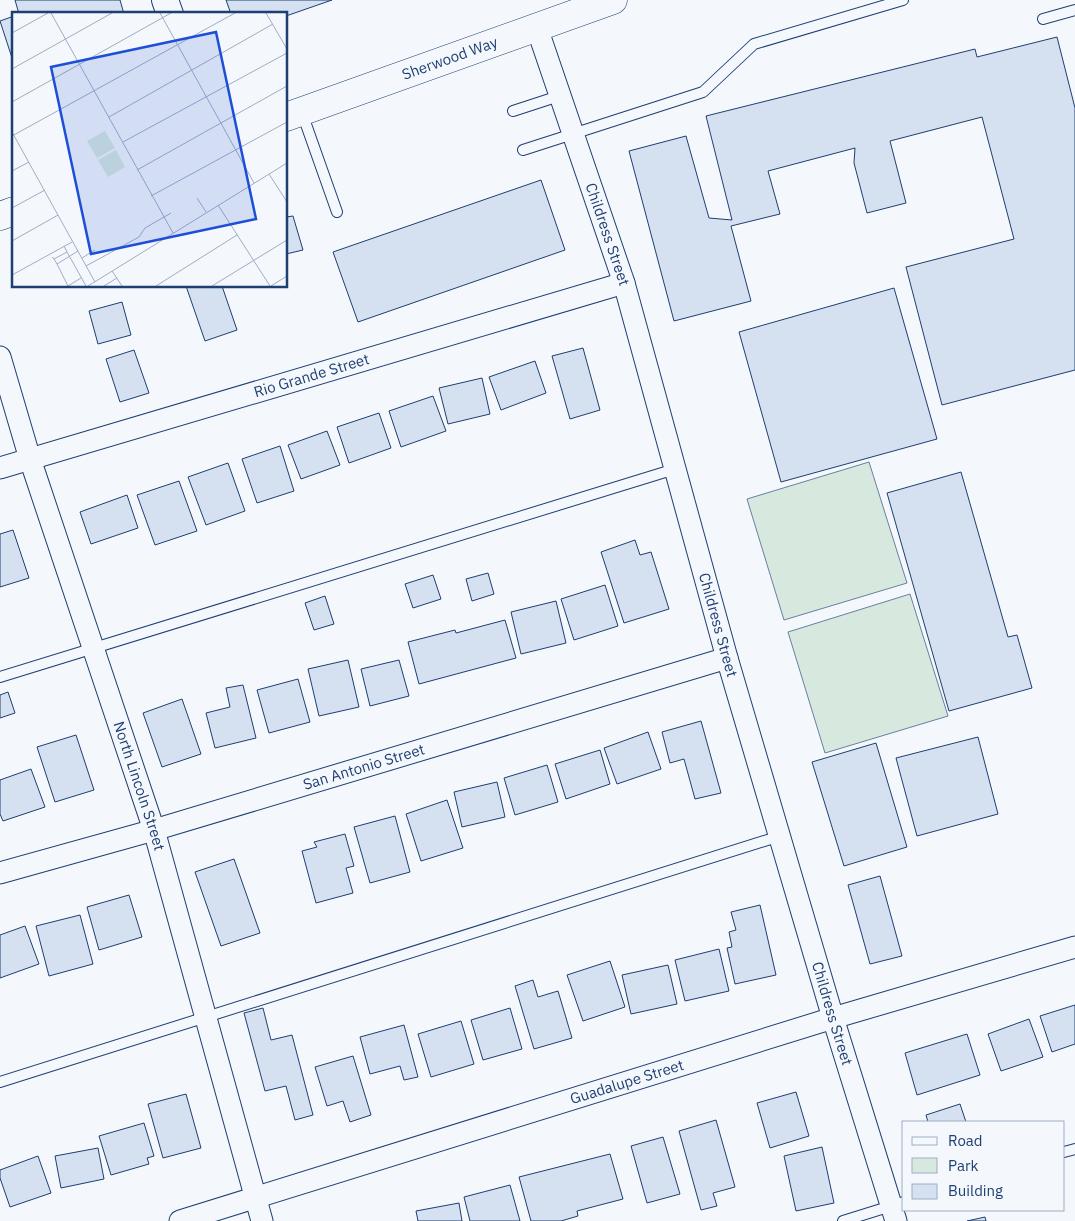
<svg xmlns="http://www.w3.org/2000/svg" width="1075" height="1221" viewBox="0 0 1075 1221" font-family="'IBM Plex Sans',sans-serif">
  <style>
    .green { fill: #d7e8df; stroke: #687fa3 }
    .building { fill: #d5e0f0; stroke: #1d3f73 }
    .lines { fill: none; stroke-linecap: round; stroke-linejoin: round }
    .service-casing { stroke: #1d3f73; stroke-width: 12 }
    .minor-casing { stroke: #1d3f73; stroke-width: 23 }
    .tertiary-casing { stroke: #1d3f73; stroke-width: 28 }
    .primary-casing { stroke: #1d3f73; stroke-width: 29 }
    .service { stroke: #f4f7fb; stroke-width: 10 }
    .minor { stroke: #f4f7fb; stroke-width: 21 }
    .tertiary { stroke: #f4f7fb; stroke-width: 26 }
    .primary { stroke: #f4f7fb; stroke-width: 28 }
    .labels { text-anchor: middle; stroke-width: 4; stroke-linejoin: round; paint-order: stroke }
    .street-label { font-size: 15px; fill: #1d3f73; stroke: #f4f7fb }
    .inset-road { fill: none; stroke: #9eadc5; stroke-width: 1 }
    .view { fill: #1d4ed8; fill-opacity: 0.15; stroke: #1d4ed8; stroke-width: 2.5 }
    .inset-edge { fill: none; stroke: #1d3f73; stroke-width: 2.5 }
  </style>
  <rect width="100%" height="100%" fill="#f4f7fb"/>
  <path class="green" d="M 869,462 L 907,583 L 784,620 L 747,499 Z
    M 910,594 L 948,716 L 825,753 L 788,632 Z"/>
  <path class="building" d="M 15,0 L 120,0 L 124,14 L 19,14 Z
    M 226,0 L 332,0 L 286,16 L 286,14 L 231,14 Z
    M 14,16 L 14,64 L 0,21 Z
    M 1057,37 L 1075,108 L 1075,370 L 942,405 L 906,267 L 1014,239 L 982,117 L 890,141 L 906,203 L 867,213 L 854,163 L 855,148 L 768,171 L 780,214 L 731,226 L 751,301 L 674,321 L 629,151 L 686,136 L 709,218 L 732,220 L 706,116 L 975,49 L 977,57 Z
    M 541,180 L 565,250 L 358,322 L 333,252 Z
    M 293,216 L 303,250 L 286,254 L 286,217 Z
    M 186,286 L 222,286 L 237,330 L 205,341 Z
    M 894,288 L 937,439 L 781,482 L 739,332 Z
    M 122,302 L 131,335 L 98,344 L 89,311 Z
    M 583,348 L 600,410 L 570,419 L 552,356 Z
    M 134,350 L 149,393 L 120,402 L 106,359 Z
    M 535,361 L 546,393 L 501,410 L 489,377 Z
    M 482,378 L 490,414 L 448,424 L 439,388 Z
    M 433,396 L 446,431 L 401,447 L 389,411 Z
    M 379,413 L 391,448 L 349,463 L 337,427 Z
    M 327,431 L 340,465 L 301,479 L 288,445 Z
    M 280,446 L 294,491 L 257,503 L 242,459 Z
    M 228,463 L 245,511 L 206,525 L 188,477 Z
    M 961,472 L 1008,637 L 1017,635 L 1032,688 L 949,711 L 887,493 Z
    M 179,481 L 197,531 L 155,545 L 137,495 Z
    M 127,495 L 138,528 L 91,544 L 80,512 Z
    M 13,530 L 29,578 L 0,587 L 0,534 Z
    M 635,540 L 640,555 L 651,552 L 669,609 L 624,623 L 601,552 Z
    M 488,573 L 494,594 L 472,601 L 466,579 Z
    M 433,575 L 441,599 L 413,608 L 405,584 Z
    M 605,585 L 618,626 L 574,640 L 561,599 Z
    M 325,596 L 334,624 L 314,630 L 305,603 Z
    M 556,601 L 566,643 L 521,654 L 511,612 Z
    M 505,620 L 516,658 L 419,684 L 408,642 L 455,630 L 456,633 Z
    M 348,660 L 359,707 L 319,716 L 308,669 Z
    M 399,660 L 409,696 L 370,706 L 361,669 Z
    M 298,679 L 310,722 L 269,733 L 257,690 Z
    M 243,685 L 256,738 L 215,748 L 206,713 L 230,707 L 226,688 Z
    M 8,692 L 15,713 L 0,718 L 0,695 Z
    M 182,699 L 201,754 L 162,767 L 143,713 Z
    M 701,721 L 721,793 L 695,799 L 684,759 L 670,763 L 662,732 Z
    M 648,732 L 661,769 L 617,784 L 604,748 Z
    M 76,735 L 94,790 L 55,802 L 37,747 Z
    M 978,737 L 998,814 L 917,836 L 896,758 Z
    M 876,743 L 907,847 L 844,866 L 812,762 Z
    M 600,750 L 610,784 L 566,799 L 555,764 Z
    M 547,765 L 558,802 L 515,815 L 504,778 Z
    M 31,769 L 45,807 L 3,821 L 0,814 L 0,780 Z
    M 497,782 L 505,817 L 462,827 L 454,792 Z
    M 447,800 L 463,848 L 421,861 L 406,814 Z
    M 395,816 L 410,872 L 370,883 L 354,827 Z
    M 345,834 L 354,866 L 346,868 L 353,893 L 316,903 L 302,851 L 317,847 L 314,842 Z
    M 234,859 L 260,933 L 221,946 L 195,872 Z
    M 880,876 L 902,956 L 870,964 L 848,885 Z
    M 129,895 L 142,937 L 99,950 L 87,907 Z
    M 760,905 L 776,975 L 735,984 L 727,948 L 732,947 L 729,932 L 736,930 L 731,912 Z
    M 80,915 L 93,964 L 49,976 L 36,926 Z
    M 25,926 L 39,964 L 0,978 L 0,935 Z
    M 719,949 L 729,991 L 685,1001 L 675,960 Z
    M 610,961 L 625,1007 L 583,1021 L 567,975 Z
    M 668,965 L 677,1004 L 631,1014 L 622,975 Z
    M 533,980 L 538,997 L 558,991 L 572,1038 L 534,1049 L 515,986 Z
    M 1075,1005 L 1075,1044 L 1052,1052 L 1040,1016 Z
    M 263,1008 L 271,1040 L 292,1035 L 313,1115 L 295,1120 L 286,1086 L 265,1091 L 244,1013 Z
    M 510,1008 L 522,1049 L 483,1060 L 471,1020 Z
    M 1029,1019 L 1043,1057 L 1001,1071 L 988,1034 Z
    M 461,1021 L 474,1064 L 431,1077 L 418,1034 Z
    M 404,1025 L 418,1077 L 404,1080 L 400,1066 L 370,1074 L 360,1037 Z
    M 967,1034 L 980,1075 L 917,1095 L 905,1053 Z
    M 353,1056 L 371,1115 L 350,1122 L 343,1101 L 327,1106 L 315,1067 Z
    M 796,1092 L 809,1136 L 770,1148 L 757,1103 Z
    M 186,1094 L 201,1148 L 163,1158 L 148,1104 Z
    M 960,1104 L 966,1122 L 928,1122 L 926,1115 Z
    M 716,1120 L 735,1187 L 713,1193 L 717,1206 L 701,1210 L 679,1131 Z
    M 144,1123 L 154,1156 L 147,1158 L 149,1164 L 111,1175 L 99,1136 Z
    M 663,1137 L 680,1194 L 647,1203 L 631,1146 Z
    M 822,1147 L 834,1203 L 796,1211 L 784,1156 Z
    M 98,1148 L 104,1179 L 61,1188 L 55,1156 Z
    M 610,1154 L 623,1199 L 577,1211 L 578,1216 L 561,1221 L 531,1221 L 519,1177 Z
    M 38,1156 L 51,1193 L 10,1207 L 0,1178 L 0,1170 Z
    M 510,1185 L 520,1221 L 470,1221 L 464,1197 Z
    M 459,1203 L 462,1221 L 418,1221 L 416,1211 Z
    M 985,1217 L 986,1221 L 967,1221 Z"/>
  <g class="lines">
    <g class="service-casing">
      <path id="service" d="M 1043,19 L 1075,10
        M 513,111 L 559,96
        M 302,113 L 337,212
        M 523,150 L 703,92 L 754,44 L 903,0
        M 0,677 L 675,469
        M 0,1082 L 780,836
        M 1064,1152 L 1075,1149
        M 843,1221 L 904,1202"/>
    </g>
    <g class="minor-casing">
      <g id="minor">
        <path id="s1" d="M 537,28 L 624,283 L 727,658 L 833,1018 L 896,1221"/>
        <path id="s2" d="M 0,357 L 30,459 L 154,830 L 262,1221"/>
        <path id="s3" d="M 0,468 L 624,283"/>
        <path id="s4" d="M 0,873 L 154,830 L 727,658"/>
        <path id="s5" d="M 180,1221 L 833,1018 L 1075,947"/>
      </g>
    </g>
    <g class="tertiary-casing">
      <path id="tertiary" d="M 165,0 L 170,14"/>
    </g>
    <g class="primary-casing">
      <g id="primary">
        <path id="s6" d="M 286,117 L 613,0"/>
        <path d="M 0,216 L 14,211"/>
      </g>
    </g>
    <use href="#service" class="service"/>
    <use href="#minor" class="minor"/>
    <use href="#tertiary" class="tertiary"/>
    <use href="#primary" class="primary"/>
  </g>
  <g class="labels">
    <g class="street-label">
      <text dy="5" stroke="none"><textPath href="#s6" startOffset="174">Sherwood Way</textPath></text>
      <text dy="5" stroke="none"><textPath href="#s1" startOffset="218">Childress Street</textPath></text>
      <text dy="5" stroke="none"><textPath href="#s3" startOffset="325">Rio Grande Street</textPath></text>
      <text dy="5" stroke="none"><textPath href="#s1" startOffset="624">Childress Street</textPath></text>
      <text dy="5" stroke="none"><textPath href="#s4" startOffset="379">San Antonio Street</textPath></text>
      <text dy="5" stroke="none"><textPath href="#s2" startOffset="451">North Lincoln Street</textPath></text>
      <text dy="5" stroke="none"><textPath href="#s1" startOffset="1029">Childress Street</textPath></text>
      <text dy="5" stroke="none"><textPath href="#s5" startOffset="468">Guadalupe Street</textPath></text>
    </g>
  </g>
  <g transform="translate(12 12)">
    <rect width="275" height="275" fill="#f4f7fb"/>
    <path d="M 93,119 L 103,136 L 85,146 L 75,129 ZM 104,138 L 113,155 L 96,165 L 86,148 Z" fill="#d7e8df"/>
    <path class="inset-road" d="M 39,1 L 161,221M 148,1 L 242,171M 254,1 L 275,37M 0,21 L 36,1M 0,57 L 100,1M 0,90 L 159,1M 97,105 L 261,12M 0,120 L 83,270M 0,124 L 223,1M 111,130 L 275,41M 125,158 L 275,74M 0,159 L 17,150M 257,162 L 275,190M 139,184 L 275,110M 185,186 L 194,200M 206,193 L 258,274M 0,196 L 33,178M 0,229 L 46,203M 55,240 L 74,274M 40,245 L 42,247 L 55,240 L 52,234M 70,246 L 83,238M 42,247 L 45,252 L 66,239M 45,252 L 56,274M 74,254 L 127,225 L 133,216 L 159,201M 100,259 L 110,274M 0,263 L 60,230M 56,274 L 69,266M 76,274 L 275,151M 92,274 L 105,266M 144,274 L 225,223M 200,274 L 275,228M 259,274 L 275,264"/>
    <path class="view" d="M 204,20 L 244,207 L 79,242 L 39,55 Z"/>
    <rect width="275" height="275" class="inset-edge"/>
  </g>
  <rect x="902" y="1121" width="162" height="90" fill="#f4f7fb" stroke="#9eadc5"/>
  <rect x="912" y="1137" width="25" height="8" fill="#f4f7fb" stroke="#9eadc5"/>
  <text x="948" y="1146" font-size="15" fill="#1d3f73">Road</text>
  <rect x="912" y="1158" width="25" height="15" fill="#d7e8df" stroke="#9eadc5"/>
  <text x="948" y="1171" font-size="15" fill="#1d3f73">Park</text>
  <rect x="912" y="1184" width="25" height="15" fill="#d5e0f0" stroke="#9eadc5"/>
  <text x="948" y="1196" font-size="15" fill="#1d3f73">Building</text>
</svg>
